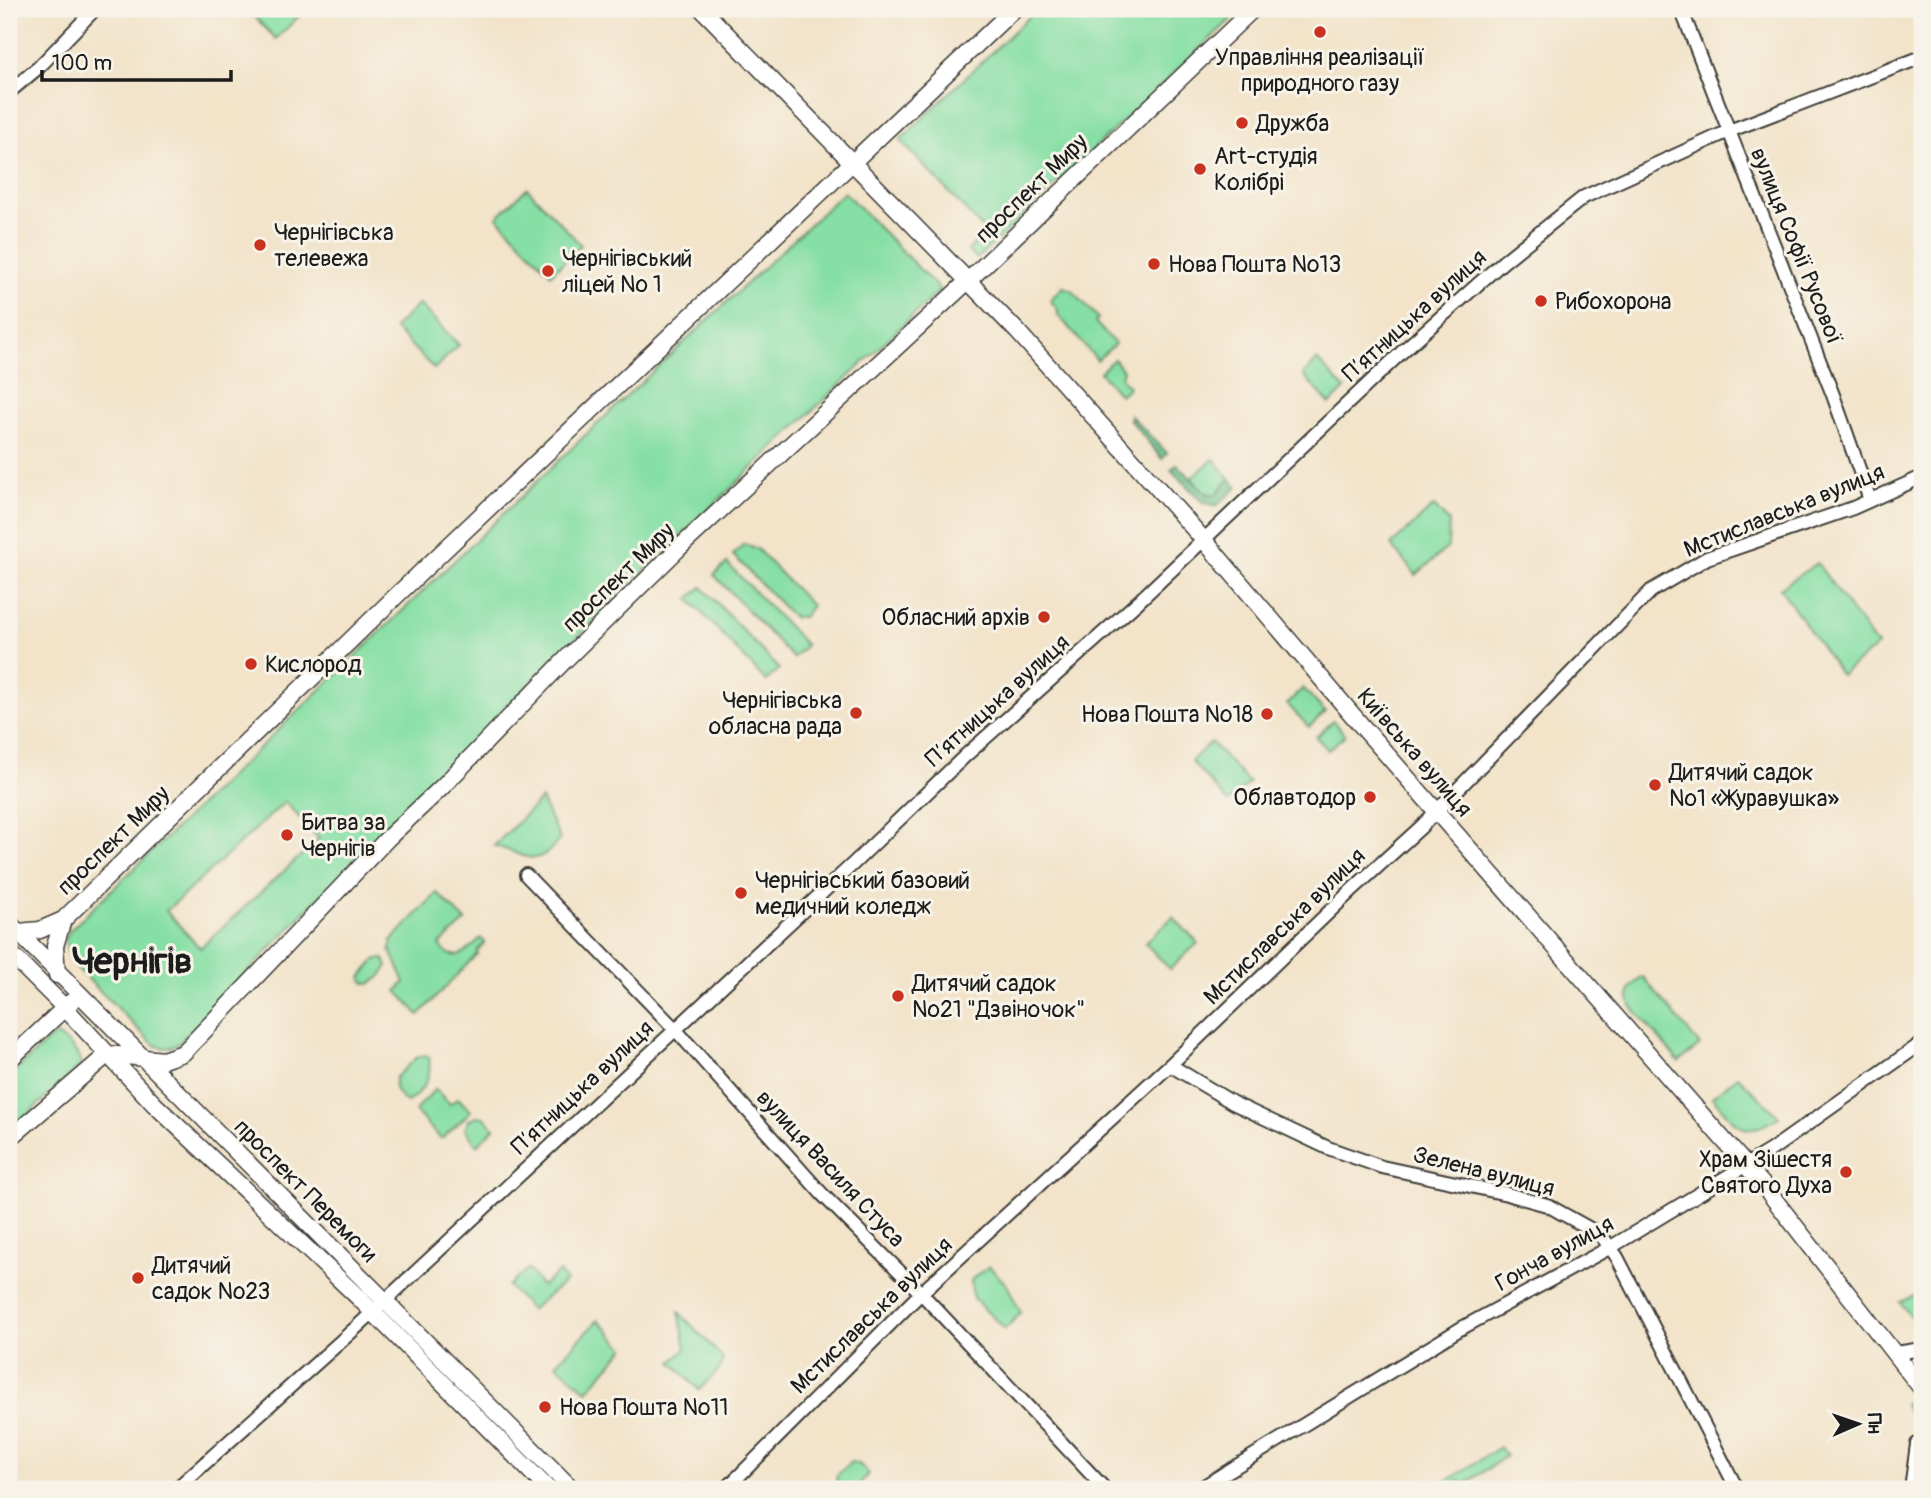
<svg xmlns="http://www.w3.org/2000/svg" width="1931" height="1498" viewBox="0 0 1931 1498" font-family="Pangolin,sans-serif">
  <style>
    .green { fill: #86dfa4; stroke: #517e60; stroke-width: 2; fill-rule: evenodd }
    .forest { fill: #6cbe8a; stroke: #446d53; stroke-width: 2 }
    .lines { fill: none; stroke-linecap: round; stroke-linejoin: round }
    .minor-casing { stroke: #3c3a36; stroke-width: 16 }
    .major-casing { stroke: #3c3a36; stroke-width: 19 }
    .minor { stroke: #fff; stroke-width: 12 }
    .major { stroke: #fff; stroke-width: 16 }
    .poi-dot { fill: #c8321e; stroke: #f7f3e8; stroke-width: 2.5 }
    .labels { text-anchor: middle; stroke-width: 6; stroke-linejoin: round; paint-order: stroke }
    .poi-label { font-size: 23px; fill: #1c1c1c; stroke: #f7f3e8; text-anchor: start }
    .street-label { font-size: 23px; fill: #1c1c1c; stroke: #f7f3e8 }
    .town-label { font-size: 37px; font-weight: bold; fill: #1c1c1c; stroke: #f7f3e8 }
  </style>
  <rect width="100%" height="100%" fill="#f7f3e8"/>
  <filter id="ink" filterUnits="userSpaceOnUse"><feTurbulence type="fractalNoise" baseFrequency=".0143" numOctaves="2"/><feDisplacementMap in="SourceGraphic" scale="14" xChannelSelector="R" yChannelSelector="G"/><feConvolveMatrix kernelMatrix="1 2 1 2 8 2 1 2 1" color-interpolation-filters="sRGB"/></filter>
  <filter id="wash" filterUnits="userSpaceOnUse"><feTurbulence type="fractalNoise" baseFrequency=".00686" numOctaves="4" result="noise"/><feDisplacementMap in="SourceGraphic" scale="28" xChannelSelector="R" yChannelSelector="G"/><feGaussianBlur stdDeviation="1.57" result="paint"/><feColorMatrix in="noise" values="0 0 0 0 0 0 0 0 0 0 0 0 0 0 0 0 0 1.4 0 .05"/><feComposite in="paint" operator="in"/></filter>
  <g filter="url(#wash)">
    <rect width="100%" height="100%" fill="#f2e3c9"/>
    <path class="green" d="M 247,9 L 306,9 L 276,39 Z
      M 1037,9 L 1242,9 L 977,259 L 968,251 L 985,231 L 900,140 Z
      M 527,188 L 581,245 L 551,274 L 497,217 Z
      M 844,192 L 940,290 L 672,544 L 434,778 L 179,1043 C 170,1049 164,1049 154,1045 L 71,962 L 65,941 L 69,931 L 576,444 ZM 285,802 L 319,839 L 200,948 L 166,911 Z
      M 1063,287 L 1072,290 L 1098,318 L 1095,322 L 1115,344 L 1097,360 L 1058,315 L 1058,310 L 1050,300 Z
      M 419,304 L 459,345 L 434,369 L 394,328 Z
      M 1114,359 L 1123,370 L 1121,378 L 1129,387 L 1120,395 L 1100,372 Z
      M 1317,360 L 1345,389 L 1330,404 L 1303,375 Z
      M 1214,459 L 1230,479 L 1215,495 L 1205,493 L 1191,478 Z
      M 1434,506 L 1449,522 L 1448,547 L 1416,575 L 1391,545 Z
      M 744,544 L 757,549 L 812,606 L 803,617 L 794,618 L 733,555 Z
      M 727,563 L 806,645 L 793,658 L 714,575 Z
      M 1817,563 L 1877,646 L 1841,675 L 1780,588 Z
      M 702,587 L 779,669 L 766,681 L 689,599 Z
      M 1303,688 L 1325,712 L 1309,727 L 1287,704 Z
      M 1333,721 L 1345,735 L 1328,750 L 1316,737 Z
      M 1211,742 L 1249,783 L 1228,802 L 1191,761 Z
      M 541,799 L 560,839 C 535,872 525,853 494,846 Z
      M 437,893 L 466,921 L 439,945 C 456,966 466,951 481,938 L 485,942 L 477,951 L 478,953 L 419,1015 L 397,991 L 405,982 L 390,949 L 392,940 Z
      M 1173,917 L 1198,943 L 1170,969 L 1145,943 Z
      M 376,959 L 384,959 L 387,966 C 385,973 377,980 370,984 L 365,983 L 361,977 Z
      M 1643,977 L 1700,1045 L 1679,1062 L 1631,1006 C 1625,990 1631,986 1643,977 Z
      M 54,1035 C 68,1041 78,1050 81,1065 L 9,1132 L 9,1077 Z
      M 424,1055 L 429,1057 C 432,1077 423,1092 407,1102 C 397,1096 392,1088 396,1077 L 416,1058 Z
      M 1738,1076 L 1779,1117 C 1741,1141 1737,1125 1712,1097 Z
      M 435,1089 L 450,1104 L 458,1098 L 471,1111 L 443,1138 L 440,1138 L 415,1111 Z
      M 476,1116 L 484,1117 L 494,1128 L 477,1145 L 465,1129 L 468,1121 Z
      M 989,1266 L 1007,1285 L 1021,1313 L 1005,1329 L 973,1298 L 971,1280 Z
      M 528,1269 L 542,1286 L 559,1272 L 566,1281 L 531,1310 L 508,1286 Z
      M 1914,1296 L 1922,1297 L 1922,1332 L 1900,1302 Z
      M 679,1312 L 723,1358 L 720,1369 L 699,1390 L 672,1362 L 686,1349 Z
      M 598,1320 L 625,1348 L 587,1391 L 556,1364 Z
      M 1912,1398 L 1922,1411 L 1922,1489 L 1911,1489 L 1917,1444 L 1916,1427 L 1904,1404 Z
      M 1500,1447 L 1506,1456 L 1465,1484 L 1459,1481 L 1447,1489 L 1434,1489 Z
      M 851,1462 L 859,1464 L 869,1474 L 854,1489 L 846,1489 L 837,1482 L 836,1476 Z"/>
    <path class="forest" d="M 1130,415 L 1167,453 L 1162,459 L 1130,420 Z
      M 1177,464 L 1205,493 L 1215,495 L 1230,479 L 1238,487 L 1216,506 L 1203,502 L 1171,470 Z"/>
  </g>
  <g filter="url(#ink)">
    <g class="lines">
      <g class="minor-casing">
        <path id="minor" d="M 1681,9 L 1833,395 L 1870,500
          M 9,92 L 39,67 L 95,9
          M 526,875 L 675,1029 L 822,1194 L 921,1293 L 1105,1489
          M 1170,1065 L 1233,1103 L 1328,1148 L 1382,1167 L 1507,1194 L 1547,1205 L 1601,1235 L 1617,1257 L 1737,1489
          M 1896,1353 L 1922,1349
          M 176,1489 L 359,1325 L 855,862 L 965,756 L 1139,601 L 1404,350 L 1503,262 L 1584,197 L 1729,131 L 1922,57
          M 726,1489 L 921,1293 L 1170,1065 L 1353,889 L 1421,827 L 1651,591 L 1707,558 L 1853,508 L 1922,477
          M 1199,1489 L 1460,1329 L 1611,1247 L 1771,1150 L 1922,1043
          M 1911,1489 L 1917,1444"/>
      </g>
      <g class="major-casing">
        <path id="major" d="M 702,9 L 1017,331 L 1203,539 L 1361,725 L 1763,1185 L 1922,1389
          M 9,923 L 572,1489
          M 18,932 L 40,930 L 63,920 L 396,596 L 1014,9
          M 9,952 L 65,1008 L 154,1104 L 358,1297 L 548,1489
          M 57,975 L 55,946 L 63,920
          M 9,1060 L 71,1002
          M 9,1139 L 108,1054 L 163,1060 L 183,1053 L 388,838 L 442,787 L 566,659 L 678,549 L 969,280 L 1253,9"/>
      </g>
      <use href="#minor" class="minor"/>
      <use href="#major" class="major"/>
    </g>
  </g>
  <g class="poi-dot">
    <circle cx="1320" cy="32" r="7"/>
    <circle cx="1242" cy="123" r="7"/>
    <circle cx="1200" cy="169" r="7"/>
    <circle cx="260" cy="245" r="7"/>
    <circle cx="1154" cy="264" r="7"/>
    <circle cx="548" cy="271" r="7"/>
    <circle cx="1541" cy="301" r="7"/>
    <circle cx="1044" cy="617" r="7"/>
    <circle cx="251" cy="664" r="7"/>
    <circle cx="856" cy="713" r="7"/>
    <circle cx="1267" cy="714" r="7"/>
    <circle cx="1655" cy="785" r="7"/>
    <circle cx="1370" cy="797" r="7"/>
    <circle cx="287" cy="835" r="7"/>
    <circle cx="741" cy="893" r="7"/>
    <circle cx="898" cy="996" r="7"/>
    <circle cx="1846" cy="1172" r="7"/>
    <circle cx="138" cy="1278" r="7"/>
    <circle cx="545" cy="1407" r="7"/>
  </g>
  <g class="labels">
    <g class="poi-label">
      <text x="1320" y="65" text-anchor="middle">Управління реалізації<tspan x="1320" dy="26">природного газу</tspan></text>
      <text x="1256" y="131">Дружба</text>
      <text x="1214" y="164">Art-студія<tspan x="1214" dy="26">Колібрі</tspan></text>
      <text x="274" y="240">Чернігівська<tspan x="274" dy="26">телевежа</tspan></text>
      <text x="562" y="266">Чернігівський<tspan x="562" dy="26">ліцей № 1</tspan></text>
      <text x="1168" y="272">Нова Пошта №13</text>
      <text x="1555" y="309">Рибохорона</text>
      <text x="1030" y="625" text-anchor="end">Обласний архів</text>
      <text x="265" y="672">Кислород</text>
      <text x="842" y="708" text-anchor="end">Чернігівська<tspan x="842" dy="26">обласна рада</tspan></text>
      <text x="1253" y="722" text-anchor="end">Нова Пошта №18</text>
      <text x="1669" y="780">Дитячий садок<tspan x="1669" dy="26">№1 «Журавушка»</tspan></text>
      <text x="1356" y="805" text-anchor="end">Облавтодор</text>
      <text x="301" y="830">Битва за<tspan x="301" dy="26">Чернігів</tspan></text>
      <text x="755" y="888">Чернігівський базовий<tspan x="755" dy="26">медичний коледж</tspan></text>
      <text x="912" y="991">Дитячий садок<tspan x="912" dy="26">№21 "Дзвіночок"</tspan></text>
      <text x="1832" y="1167" text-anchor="end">Храм Зішестя<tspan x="1832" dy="26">Святого Духа</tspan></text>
      <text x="152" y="1273">Дитячий<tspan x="152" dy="26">садок №23</tspan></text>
      <text x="559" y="1415">Нова Пошта №11</text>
    </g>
    <g class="street-label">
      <text transform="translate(1031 188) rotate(-44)" y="8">проспект Миру</text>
      <text transform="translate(1797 246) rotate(68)" y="8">вулиця Софії Русової</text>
      <text transform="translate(1414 315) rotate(-42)" y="8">Пʼятницька вулиця</text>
      <text transform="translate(1784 510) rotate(-22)" y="8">Мстиславська вулиця</text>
      <text transform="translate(618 577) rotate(-44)" y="8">проспект Миру</text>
      <text transform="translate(997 700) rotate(-42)" y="8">Пʼятницька вулиця</text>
      <text transform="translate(1415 752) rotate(49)" y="8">Київська вулиця</text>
      <text transform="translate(113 840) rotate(-44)" y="8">проспект Миру</text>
      <text transform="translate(1284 926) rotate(-44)" y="8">Мстиславська вулиця</text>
      <text transform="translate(582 1087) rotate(-43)" y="8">Пʼятницька вулиця</text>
      <text transform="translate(831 1168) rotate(47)" y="8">вулиця Василя Стуса</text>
      <text transform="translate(1484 1171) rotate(14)" y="8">Зелена вулиця</text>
      <text transform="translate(306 1190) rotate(45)" y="8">проспект Перемоги</text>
      <text transform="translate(1554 1253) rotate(-29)" y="8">Гонча вулиця</text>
      <text transform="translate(871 1315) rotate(-44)" y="8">Мстиславська вулиця</text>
    </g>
    <g class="town-label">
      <text x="132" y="973">Чернігів</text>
    </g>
  </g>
  <rect width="1931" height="1498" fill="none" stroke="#f7f3e8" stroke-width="35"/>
  <g transform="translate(1858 1424) rotate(88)" stroke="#f7f3e8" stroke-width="5" paint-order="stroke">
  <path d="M0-5L12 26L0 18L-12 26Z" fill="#1c1c1c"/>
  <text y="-10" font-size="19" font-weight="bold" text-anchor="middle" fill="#1c1c1c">Пн</text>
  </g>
  <path d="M42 70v10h189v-10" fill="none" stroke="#1c1c1c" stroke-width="3.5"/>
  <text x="52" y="70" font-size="21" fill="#1c1c1c" stroke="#f7f3e8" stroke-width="5" paint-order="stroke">100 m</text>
</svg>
